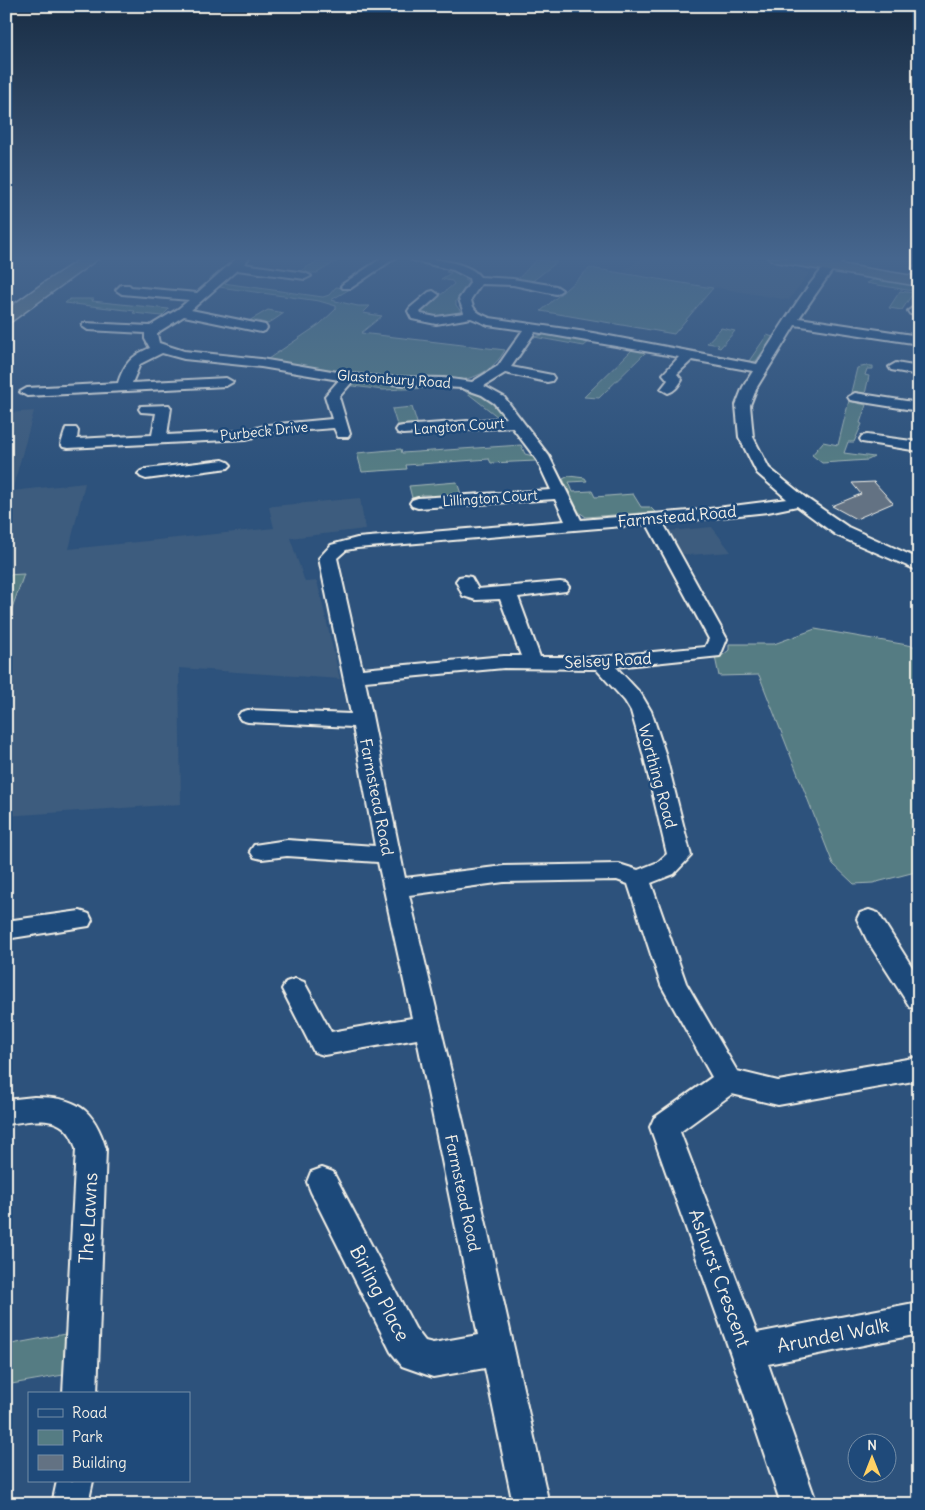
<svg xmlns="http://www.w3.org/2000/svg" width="925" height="1510" viewBox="0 0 925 1510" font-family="Delius,sans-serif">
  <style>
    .built { fill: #3d5c7e }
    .green { fill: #557c83; stroke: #a4b6b6 }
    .building { fill: #637283; stroke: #f4f1e8 }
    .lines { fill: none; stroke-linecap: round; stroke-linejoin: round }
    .minor-casing { stroke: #f4f1e8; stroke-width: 4 }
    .highway-casing { stroke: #f4f1e8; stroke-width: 3 }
    .minor { fill: #1f4a7a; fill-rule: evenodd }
    .highway { fill: #6c7e84; fill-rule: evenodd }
    .labels { text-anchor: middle; stroke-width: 5; stroke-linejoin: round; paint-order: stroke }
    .far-street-label { font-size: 14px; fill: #f4f1e8; stroke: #1f4a7a }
    .street-label { font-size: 16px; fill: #f4f1e8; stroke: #1f4a7a }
    .near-street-label { font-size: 19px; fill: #f4f1e8; stroke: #1f4a7a }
  </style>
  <rect width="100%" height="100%" fill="#2d527c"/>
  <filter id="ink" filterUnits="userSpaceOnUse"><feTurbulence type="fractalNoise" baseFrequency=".02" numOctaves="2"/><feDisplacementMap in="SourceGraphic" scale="10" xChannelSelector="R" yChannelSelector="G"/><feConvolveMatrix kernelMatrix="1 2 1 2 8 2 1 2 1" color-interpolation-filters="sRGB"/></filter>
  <g filter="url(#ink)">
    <path class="built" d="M 641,258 L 757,258 L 809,273 L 789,300 L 622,272 Z
      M 34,411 L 12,491 L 85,483 L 69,549 L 274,528 L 269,507 L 273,506 L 360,498 L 365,529 L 290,538 L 305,582 L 317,581 L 340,679 L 179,668 L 181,804 L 6,816 L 6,413 Z
      M 712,527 L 731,552 L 688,555 L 680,553 L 670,531 Z"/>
    <path class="green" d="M 323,258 L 342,258 L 317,273 L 297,273 Z
      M 536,260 L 557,262 L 530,283 L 517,280 Z
      M 590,268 L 713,288 L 674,334 L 541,311 Z
      M 449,270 L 462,273 L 471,278 L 471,280 L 465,280 L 468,284 L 456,301 L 456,305 L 462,313 L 461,315 L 441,318 L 420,316 L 419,312 C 430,301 442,295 454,284 L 452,281 L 441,279 L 451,273 L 446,272 Z
      M 874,280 L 919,285 L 919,292 L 866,283 Z
      M 223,283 L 323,297 L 329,295 L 336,287 L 350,289 L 331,300 L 358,306 L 370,306 L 363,313 L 382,316 L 361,333 L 505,350 C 496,367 479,378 460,380 L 361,376 L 268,359 L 320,324 L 336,309 L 336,306 L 319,301 L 219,287 Z
      M 900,291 L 913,293 L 902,310 L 889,308 Z
      M 70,299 L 94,299 L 92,301 L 169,309 L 162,316 L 133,313 L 135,311 L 65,303 Z
      M 268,310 L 284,313 L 268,324 L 258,321 L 247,322 Z
      M 721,328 L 735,331 L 720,348 L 717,347 L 719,345 L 707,343 Z
      M 546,334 L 590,341 L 584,346 L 534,337 Z
      M 767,335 L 773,337 L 756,361 L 744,363 L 716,358 L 718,355 L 749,361 Z
      M 633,349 L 646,352 L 599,398 L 584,397 Z
      M 866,366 L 873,366 L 873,369 L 867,369 L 865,375 L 869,376 L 865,394 L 856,392 L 853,402 L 866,405 L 860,423 L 862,424 L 854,442 L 848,442 L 844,453 L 874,457 L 868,460 L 822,463 L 812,455 L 823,442 L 838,445 L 857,368 Z
      M 355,382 L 445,384 L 450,387 L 383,390 L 346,385 Z
      M 462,387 C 481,393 493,400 504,417 L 498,417 L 461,388 Z
      M 412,407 L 418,426 L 415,427 L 412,424 L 397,425 L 392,409 Z
      M 521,445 L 525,454 L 533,456 L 536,461 L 491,463 L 489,459 L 406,465 L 407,469 L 362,472 L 357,453 L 401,449 L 402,453 Z
      M 569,476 L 585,478 L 587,481 L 569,482 L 573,492 L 592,491 L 595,497 L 633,494 L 641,507 L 650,507 L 655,512 L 586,517 L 579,512 L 563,479 Z
      M 457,482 L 462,497 L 434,499 L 430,495 L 422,495 L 422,498 L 412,498 L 409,486 Z
      M 24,574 L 6,625 L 6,575 Z
      M 815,629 L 919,647 L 919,871 L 873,883 L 854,884 L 833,864 L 759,675 L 719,676 L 715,657 L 723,655 L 729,650 L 729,644 L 774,644 Z
      M 65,1334 L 63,1375 L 6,1385 L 6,1345 Z"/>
    <path class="building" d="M 874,482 L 893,503 L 856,519 L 832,506 L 861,494 L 852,483 Z"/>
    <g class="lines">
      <g class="minor-casing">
        <path id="minor" d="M 237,258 L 249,258 L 244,264 L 305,273 L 311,276 L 305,279 L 237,270 L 191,310 L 265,325 L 267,328 L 265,331 L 261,332 L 184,316 L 160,331 L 157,334 L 159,343 L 184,351 L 261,359 L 349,374 L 384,377 L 444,378 L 472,382 L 498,366 L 523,330 L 488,325 L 471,318 L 436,324 L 412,319 L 408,311 L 410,308 L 429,292 L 433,291 L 439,295 L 420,312 L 421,314 L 436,317 L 464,313 L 459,299 L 470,283 L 469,278 L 453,270 L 412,260 L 411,258 C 428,258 469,261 480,277 L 513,279 L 556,286 L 562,290 L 556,294 L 513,285 L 481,284 L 471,299 C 472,311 480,314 490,318 L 593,333 L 757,364 C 770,345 818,263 836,259 L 842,262 L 833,269 L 799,318 L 919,336 L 919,344 L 795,325 L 757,387 L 750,405 L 753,437 L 769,468 L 806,498 L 848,527 L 919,559 L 919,571 L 836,535 L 797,506 L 768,512 L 663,523 L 727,639 L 720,656 L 616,667 L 641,694 L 651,711 L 665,753 L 691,856 L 674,874 L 651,883 L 686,983 L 737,1071 L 778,1081 L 919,1057 L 919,1080 L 778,1105 L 732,1094 L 680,1132 L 757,1333 L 919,1302 L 919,1334 L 768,1364 L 817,1504 L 781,1504 L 730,1352 L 650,1127 L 654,1118 L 712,1077 L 661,985 L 628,884 L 617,880 L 504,882 L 409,895 L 464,1126 L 549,1504 L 513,1504 L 485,1368 L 433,1377 L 402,1366 L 391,1352 L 311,1192 L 307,1182 L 311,1172 L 322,1168 L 333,1172 L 415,1328 L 425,1341 L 433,1343 L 478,1335 L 417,1039 L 324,1055 L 314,1052 L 282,989 L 286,982 L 295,979 L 304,982 L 331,1032 L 412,1018 L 378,862 L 287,856 L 262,859 L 254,857 L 250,851 L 254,845 L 287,840 L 375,846 L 353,727 L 248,722 L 241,720 L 238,716 L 241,712 L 248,710 L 351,714 L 319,558 L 331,545 L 357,538 L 565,521 L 555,499 L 418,508 L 412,506 L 410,503 L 412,500 L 418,498 L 551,490 L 537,460 L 512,427 L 403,434 L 398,433 L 396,430 L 398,427 L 403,426 L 506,418 L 494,403 L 482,395 L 462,388 L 352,382 L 339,397 L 350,434 L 348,437 L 338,437 L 334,428 L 269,433 L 246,439 L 68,448 L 63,447 L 61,444 L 66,428 L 76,428 L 78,431 L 77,439 L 152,435 L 156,413 L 141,412 L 139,409 L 141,406 L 169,405 L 171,408 L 167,435 L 245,431 L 268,425 L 332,419 L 325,396 L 339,380 L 261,367 L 184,359 L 162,353 L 140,364 L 132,383 L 226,378 L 233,382 L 226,386 L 27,396 L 20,392 L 27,388 L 118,383 C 124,364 132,355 150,348 L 145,339 L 145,333 L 88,330 L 82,326 L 84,323 L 150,326 L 178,309 L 189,300 L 122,294 L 116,290 L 121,285 L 129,285 L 131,287 L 197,293 ZM 535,332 L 679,357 L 663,374 L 668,380 L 661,389 L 668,393 C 675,391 678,386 682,380 L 677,374 L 692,360 L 753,371 L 743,387 L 736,405 L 739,437 L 757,473 L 787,499 L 701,510 L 581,520 L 549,456 L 504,397 L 484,386 L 505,373 L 547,382 L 552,381 L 554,378 L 552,375 L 511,367 ZM 647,524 L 709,639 L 705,647 L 601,657 L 540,657 L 518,597 L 566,591 L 569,587 L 566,583 L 560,582 L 478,589 L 471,577 L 465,576 L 459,577 L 456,581 L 463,596 L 476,600 L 500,599 L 521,656 L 504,656 L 362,669 L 337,558 L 346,550 L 357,548 ZM 504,668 L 596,669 L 625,701 L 631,711 L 643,753 L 667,854 L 658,862 L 638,870 L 619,864 L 504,866 L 405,878 L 365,681 Z
          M 382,258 L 395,258 L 351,288 L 343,288 L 341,286 L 343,284 Z
          M 919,264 L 919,271 L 914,270 L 912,268 Z
          M 914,307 L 919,307 L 919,315 L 910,314 L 908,311 Z
          M 896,363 L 919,367 L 919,375 L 891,370 L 889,367 Z
          M 855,393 L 919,403 L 919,411 L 850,400 L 848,397 Z
          M 867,435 L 919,442 L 919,451 L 862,442 L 860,439 L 862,436 Z
          M 223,460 L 228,462 L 231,465 L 228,468 L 146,479 L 141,477 L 138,474 L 141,471 L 146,469 Z
          M 869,910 L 878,913 L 919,978 L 919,1010 L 910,1007 L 867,940 L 857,919 L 860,913 Z
          M 80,911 L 89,914 L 92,920 L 89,926 L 6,939 L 6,921 Z
          M 34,1097 C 76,1097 94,1108 106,1149 L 97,1394 L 63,1394 L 76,1149 C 67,1112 36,1120 6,1124 L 6,1100 Z
          M 57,1481 L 93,1481 L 88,1504 L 52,1504 Z"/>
      </g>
      <g class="highway-casing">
        <path id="highway" d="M 82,258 L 99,258 L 12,321 L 6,323 L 6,310 L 45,282 Z
          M 768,258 L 802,258 L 919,277 L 919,286 L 775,262 Z"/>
      </g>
      <use href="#minor" class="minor"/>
      <use href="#highway" class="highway"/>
    </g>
  </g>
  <linearGradient id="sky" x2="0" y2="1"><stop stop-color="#192d44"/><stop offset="0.55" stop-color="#46668e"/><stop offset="1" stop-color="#46668e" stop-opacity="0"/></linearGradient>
  <rect width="925" height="470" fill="url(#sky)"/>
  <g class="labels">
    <g class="far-street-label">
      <text transform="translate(394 379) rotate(4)" y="5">Glastonbury Road</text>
      <text transform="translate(459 426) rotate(-4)" y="5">Langton Court</text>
      <text transform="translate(264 431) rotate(-6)" y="5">Purbeck Drive</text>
      <text transform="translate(490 498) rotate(-4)" y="5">Lillington Court</text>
    </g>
    <g class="street-label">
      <text transform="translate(677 516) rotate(-5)" y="6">Farmstead Road</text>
      <text transform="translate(608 660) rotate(-3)" y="6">Selsey Road</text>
      <text transform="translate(658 776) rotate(75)" y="6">Worthing Road</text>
      <text transform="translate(377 797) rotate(79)" y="6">Farmstead Road</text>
      <text transform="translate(463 1193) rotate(78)" y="6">Farmstead Road</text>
    </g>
    <g class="near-street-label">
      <text transform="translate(88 1218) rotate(-87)" y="7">The Lawns</text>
      <text transform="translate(720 1278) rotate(70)" y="7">Ashurst Crescent</text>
      <text transform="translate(380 1293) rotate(62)" y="7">Birling Place</text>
      <text transform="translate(833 1335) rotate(-11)" y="7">Arundel Walk</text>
    </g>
  </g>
  <rect width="925" height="1510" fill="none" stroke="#1f4a7a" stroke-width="25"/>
  <rect x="12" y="12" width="900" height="1485" fill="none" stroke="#f4f1e8" stroke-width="2" filter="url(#ink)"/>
  <rect x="28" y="1392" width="162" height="90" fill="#1f4a7a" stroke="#748da6"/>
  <rect x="38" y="1409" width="25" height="8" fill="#1f4a7a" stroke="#748da6"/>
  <text x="72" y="1418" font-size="15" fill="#f4f1e8">Road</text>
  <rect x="38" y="1430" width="25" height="15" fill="#557c83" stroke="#748da6"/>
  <text x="72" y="1442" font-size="15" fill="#f4f1e8">Park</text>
  <rect x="38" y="1455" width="25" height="15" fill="#637283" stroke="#748da6"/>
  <text x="72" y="1468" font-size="15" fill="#f4f1e8">Building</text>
  <g transform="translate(872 1458)"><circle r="24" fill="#1f4a7a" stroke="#748da6"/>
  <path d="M0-4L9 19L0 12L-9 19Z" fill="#ffd166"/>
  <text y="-8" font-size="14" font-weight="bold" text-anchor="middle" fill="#f4f1e8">N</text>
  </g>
</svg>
